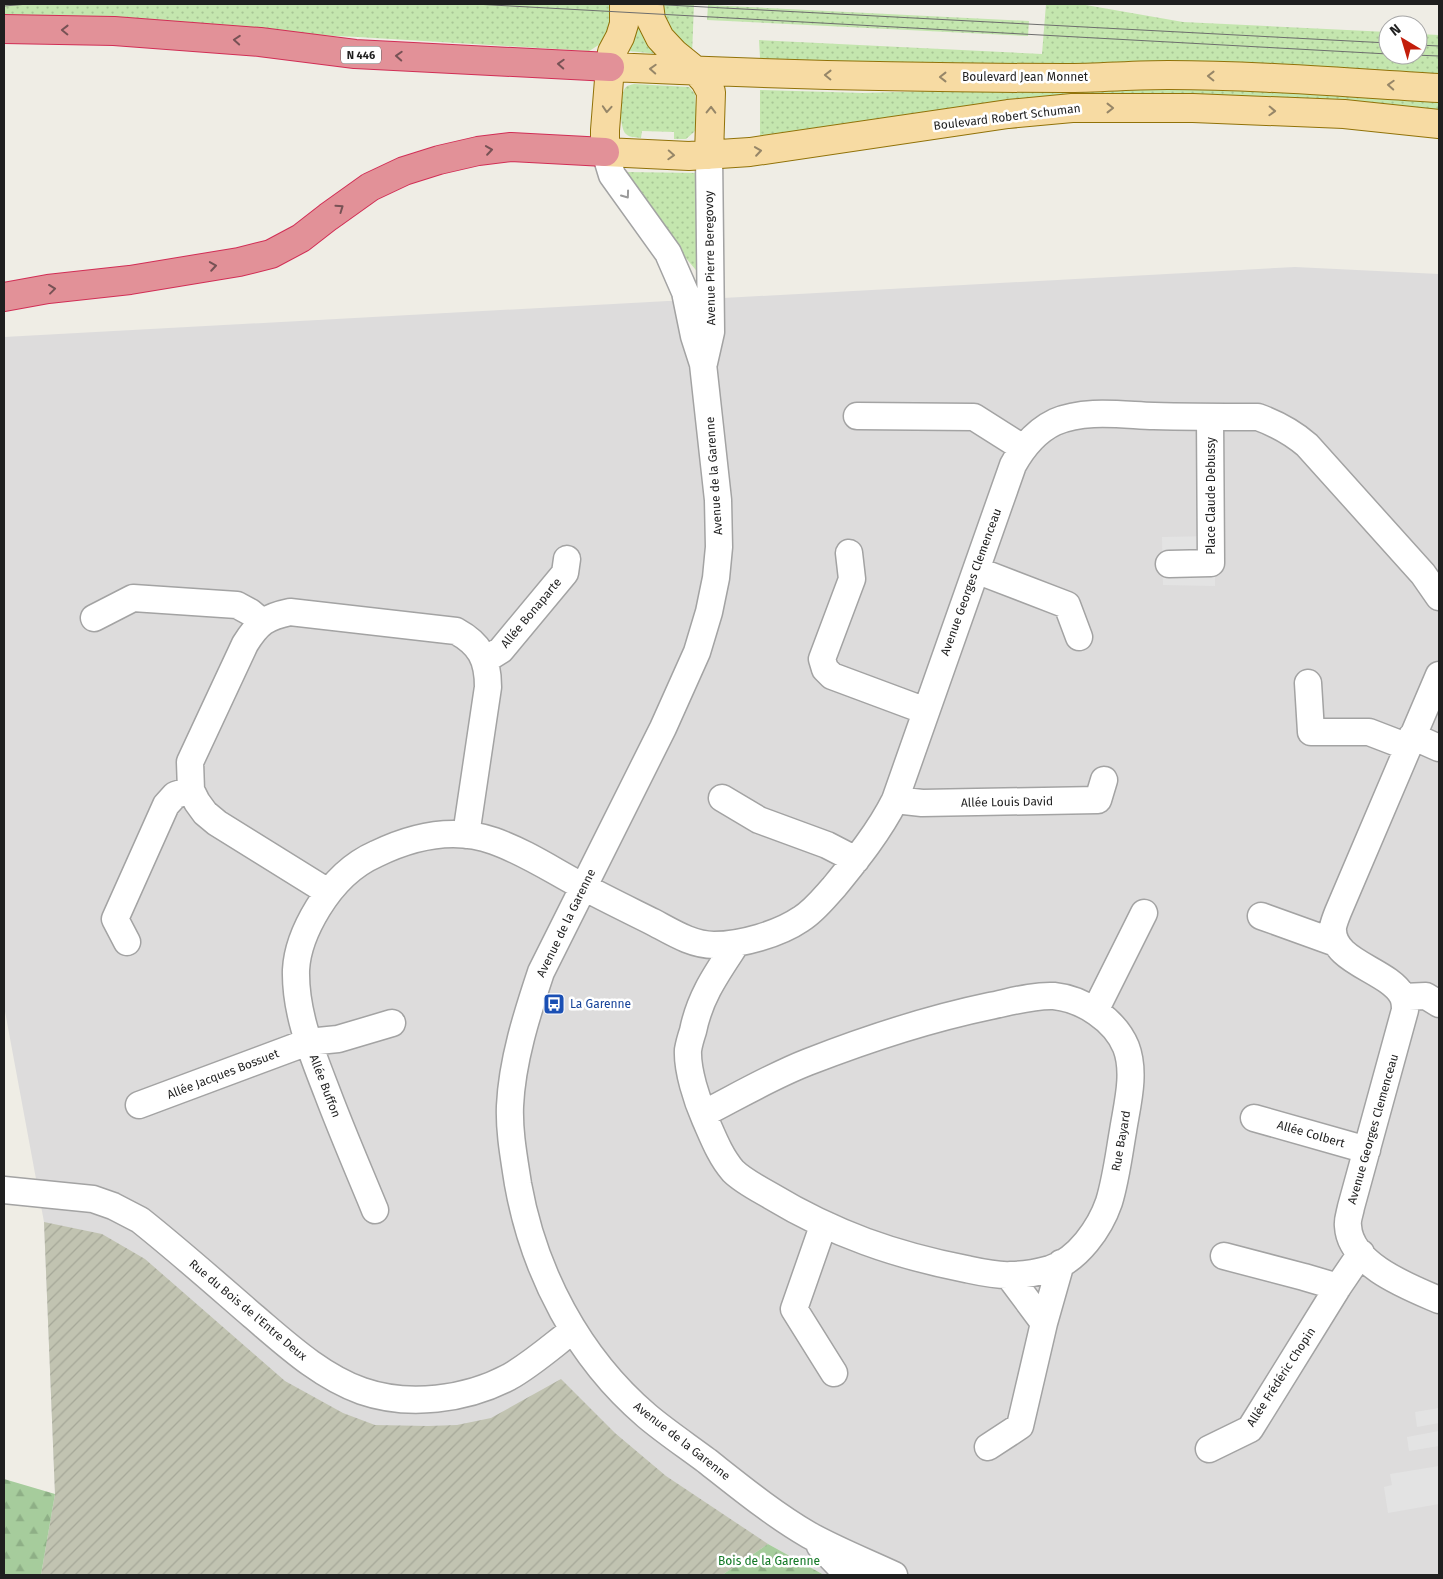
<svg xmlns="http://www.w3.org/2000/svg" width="1443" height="1579" viewBox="0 0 1443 1579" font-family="'Fira Sans',sans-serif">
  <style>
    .residential { fill: #dddcdc }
    .construction { fill: url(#construction-furrows) }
    .grass { fill: url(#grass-dots) }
    .forest { fill: url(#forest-firs) }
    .parking { fill: #e3e3e3 }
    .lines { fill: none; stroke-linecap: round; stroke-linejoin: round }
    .minor-casing { stroke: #a3a3a3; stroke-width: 29 }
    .major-casing { stroke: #917208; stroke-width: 30 }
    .highway-casing { stroke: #d12e55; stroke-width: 30 }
    .minor { stroke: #fff; stroke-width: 26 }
    .major { stroke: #f7dba3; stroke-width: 28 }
    .highway { stroke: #e29198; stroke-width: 28 }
    .tram { stroke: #6d6d6d; stroke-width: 1 }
    .oneway { stroke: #775255 }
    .oneway2 { stroke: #968668 }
    .oneway3 { stroke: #9a9a9a }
    .labels { text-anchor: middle; stroke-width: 5; stroke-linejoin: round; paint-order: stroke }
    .shield { fill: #fff; stroke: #626262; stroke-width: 1 }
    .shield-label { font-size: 11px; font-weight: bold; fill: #1f1f1f }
    .street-label { font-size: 12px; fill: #1f1f1f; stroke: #fff }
    .transit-label { font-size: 12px; fill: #164399; stroke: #fff; text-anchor: start }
    .park-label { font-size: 12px; fill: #127825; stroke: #fff }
  </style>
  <defs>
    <pattern id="construction-furrows" width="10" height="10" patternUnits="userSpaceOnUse" patternTransform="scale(1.25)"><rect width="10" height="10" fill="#c1c3b1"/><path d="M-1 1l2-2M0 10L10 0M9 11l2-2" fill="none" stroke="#a5a798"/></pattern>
    <pattern id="grass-dots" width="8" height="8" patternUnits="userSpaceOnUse" patternTransform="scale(1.25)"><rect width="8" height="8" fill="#c4e6ae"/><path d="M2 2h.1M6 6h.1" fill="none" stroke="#a8c595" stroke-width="1.8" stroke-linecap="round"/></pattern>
    <pattern id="forest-firs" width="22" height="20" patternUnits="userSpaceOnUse" patternTransform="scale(1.25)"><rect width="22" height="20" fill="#a6cc9c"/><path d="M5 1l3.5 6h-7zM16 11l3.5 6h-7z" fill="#8eaf86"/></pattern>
  </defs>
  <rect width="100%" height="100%" fill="#efede5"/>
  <path class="residential" d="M 1295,267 L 1439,274 L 1439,1575 L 824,1575 L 768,1544 L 722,1575 L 41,1575 L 55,1494 L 44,1222 L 4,1006 L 4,337 Z"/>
  <path class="construction" d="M 44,1222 L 102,1234 L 145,1259 L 285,1381 L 343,1413 L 375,1425 L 428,1426 L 457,1425 L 491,1418 L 561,1379 L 615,1433 L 666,1476 L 768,1544 L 722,1575 L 41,1575 L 55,1494 Z"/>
  <path class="grass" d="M 4,4 L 612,4 C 612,28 613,38 589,51 L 358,37 L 4,21 Z
    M 659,4 L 694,4 L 692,55 L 667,30 Z
    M 1046,4 L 1080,4 L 1183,22 L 1388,32 L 1388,55 L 1418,55 L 1418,34 L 1439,35 L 1439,77 L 887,66 L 760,58 L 759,40 L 1042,54 Z
    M 708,5 L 1029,21 L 1028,36 L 707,20 Z
    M 634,19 L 641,19 L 659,54 L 628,51 Z
    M 634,84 L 689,87 L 695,94 L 697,127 L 694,132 L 686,139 L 674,139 L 674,132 L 642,131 L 641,138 C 636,137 630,138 626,134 C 619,128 619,94 626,87 C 628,85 631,85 634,84 Z
    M 1155,85 L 1439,98 L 1439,113 L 1343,104 L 760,140 L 760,90 L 863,93 Z
    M 624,172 L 697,173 L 700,275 L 680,251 Z"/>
  <path class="forest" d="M 4,1479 L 55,1494 L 41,1575 L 4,1575 Z
    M 768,1544 L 824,1575 L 722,1575 Z"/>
  <path class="parking" d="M 1215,536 L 1215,586 L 1163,585 L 1162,537 Z
    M 1439,1408 L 1439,1423 L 1417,1427 L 1415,1412 Z
    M 1439,1431 L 1439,1446 L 1409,1451 L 1407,1437 Z
    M 1439,1466 L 1439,1504 L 1388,1513 L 1384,1487 L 1392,1485 L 1390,1474 Z"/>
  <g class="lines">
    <g class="minor-casing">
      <path id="minor" d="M 605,152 L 612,175 L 668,253 L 685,292 L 694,336 L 703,364 L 718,500 L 719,547 L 716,578 L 709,612 L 697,652 L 663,728 L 541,972 C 527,1014 512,1061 510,1106 C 509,1132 514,1158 518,1184 C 534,1273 578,1357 647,1416 C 666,1432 687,1446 707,1461 C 740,1487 773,1514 809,1535 C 836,1550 866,1562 894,1575
        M 704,363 L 711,332 L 709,155
        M 857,416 L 974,417 L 1023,448
        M 849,553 L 852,579 L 822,659 L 825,669 L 832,676 L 926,711
        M 1169,564 L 1211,563 L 1210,417
        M 976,570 L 1067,605 L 1079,637
        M 94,618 L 133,598 L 237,605 L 250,612 L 262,622
        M 485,660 L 501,650 L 565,573 L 567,559
        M 1439,675 L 1338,912 C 1336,917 1334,922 1333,927 C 1330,962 1387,969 1402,995 C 1405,1000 1405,1005 1405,1010 L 1351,1207 C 1350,1213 1347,1220 1348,1226 C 1350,1265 1409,1287 1439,1300
        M 1308,683 L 1311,732 L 1369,732 L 1408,747
        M 1412,736 L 1439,748
        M 722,798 L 759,820 L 827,845 L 856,860
        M 895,800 L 922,803 L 1098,800 L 1104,780
        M 328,892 L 217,823 L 205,813 L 197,802 L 191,790 L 190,762 L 245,644 C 258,623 266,617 290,612 L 456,631 C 480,644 488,659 488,687 L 466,835
        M 1261,916 L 1336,943
        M 127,942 L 115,919 L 166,805 L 175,795 L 191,790
        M 1403,997 L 1426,996 L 1439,1004
        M 1095,1011 L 1144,913
        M 139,1105 L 308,1042 L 338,1039 L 392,1023
        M 703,1114 C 738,1096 772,1076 808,1062 C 867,1039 928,1019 990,1006 C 1010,1002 1033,995 1054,996 C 1083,999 1115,1020 1126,1047 C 1136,1073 1127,1105 1123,1131 C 1119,1154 1116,1179 1109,1202 C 1100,1228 1078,1260 1050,1269 C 1039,1272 1023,1275 1011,1275 C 997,1276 980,1272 966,1269 C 895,1255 834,1234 771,1196 C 759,1189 743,1181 733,1171 C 720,1156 713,1137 705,1119 C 697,1101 687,1070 688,1050 C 689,1044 691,1037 693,1031 C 700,996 717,973 736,944
        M 1254,1118 L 1367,1150
        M 4,1190 L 93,1199 L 113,1206 L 140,1220 C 179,1251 216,1284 253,1316 C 286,1344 320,1376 362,1391 C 408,1407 466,1400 509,1377 C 532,1364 552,1346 573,1330
        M 375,1210 C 359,1171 342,1132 327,1092 C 312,1053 295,1013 296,970 C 297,949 307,926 318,908 C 332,885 351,865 376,854 C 413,836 455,827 494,841 C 525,852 552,870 580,885 C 604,898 629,910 653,922 C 672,932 692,945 714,945 C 741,945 779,934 801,919 C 814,911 824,898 834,887 C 856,860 879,832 895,800 L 1013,465 C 1023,447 1036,431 1055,422 C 1085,409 1122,415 1154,416 C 1189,417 1223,417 1258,417 C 1277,424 1292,432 1307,445 L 1423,574 L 1439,597
        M 823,1226 L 794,1309 L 834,1373
        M 1224,1256 L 1304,1277 L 1338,1287
        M 1009,1276 L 1044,1323
        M 988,1447 L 1020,1426 L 1044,1323 L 1061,1263
        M 1209,1449 L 1250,1429 L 1338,1287 L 1361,1253
        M 820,1546 L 848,1575"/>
    </g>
    <g class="major-casing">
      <path id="major" d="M 624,4 L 624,24 L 620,37 L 612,52 L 610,67 L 605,130 L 605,152 L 689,156 L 750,152 L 1008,114 L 1072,108 L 1193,108 L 1344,114 L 1439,124
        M 649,4 L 651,20 L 660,38 L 675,54 L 696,71 L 705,81 L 711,92 L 709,155
        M 610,67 C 761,74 913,78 1064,78 C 1099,78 1134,75 1168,75 C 1259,75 1349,83 1439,88"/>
    </g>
    <g class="highway-casing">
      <path id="highway" d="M 4,29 L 114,31 L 260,42 L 355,54 L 610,67
        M 4,297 L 48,289 L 130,280 L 239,262 L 271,254 L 301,238 L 328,217 L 370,187 L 404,171 L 439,160 L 478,151 L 511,147 L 605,152"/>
    </g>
    <use href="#minor" class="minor"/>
    <use href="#major" class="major"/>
    <use href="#highway" class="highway"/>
    <path class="tram" d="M 474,4 L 1388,54
      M 648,4 L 1388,43
      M 4,6 L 29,4
      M 1418,45 L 1439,46
      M 1414,55 L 1439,56"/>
  </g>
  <defs><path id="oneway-chevron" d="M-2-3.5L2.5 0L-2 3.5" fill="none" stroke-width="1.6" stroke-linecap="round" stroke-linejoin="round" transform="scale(1.25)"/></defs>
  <g class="oneway">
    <use href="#oneway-chevron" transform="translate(65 30) rotate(-179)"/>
    <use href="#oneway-chevron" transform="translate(237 40) rotate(-176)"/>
    <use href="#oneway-chevron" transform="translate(399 56) rotate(-177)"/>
    <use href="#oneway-chevron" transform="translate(561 64) rotate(-177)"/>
    <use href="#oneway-chevron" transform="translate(489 150) rotate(-8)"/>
    <use href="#oneway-chevron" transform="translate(340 208) rotate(-35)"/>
    <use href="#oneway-chevron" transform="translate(213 266) rotate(-9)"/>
    <use href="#oneway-chevron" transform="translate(52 289) rotate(-7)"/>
  </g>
  <g class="oneway2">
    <use href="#oneway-chevron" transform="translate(653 69) rotate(-177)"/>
    <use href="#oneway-chevron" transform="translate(828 75) rotate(-179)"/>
    <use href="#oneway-chevron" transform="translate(1211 76) rotate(-179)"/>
    <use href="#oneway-chevron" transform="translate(943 77) rotate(-180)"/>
    <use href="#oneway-chevron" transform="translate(1391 85) rotate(-177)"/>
    <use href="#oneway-chevron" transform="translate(1110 108)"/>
    <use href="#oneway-chevron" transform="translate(607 109) rotate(94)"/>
    <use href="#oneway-chevron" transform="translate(711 110) rotate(-89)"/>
    <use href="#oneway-chevron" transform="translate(1272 111) rotate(2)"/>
    <use href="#oneway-chevron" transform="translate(758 151) rotate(-8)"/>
    <use href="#oneway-chevron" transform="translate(671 155) rotate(3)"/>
  </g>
  <use class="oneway3" href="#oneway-chevron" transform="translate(626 195) rotate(54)"/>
  <defs>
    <g id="bus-square" transform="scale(1.125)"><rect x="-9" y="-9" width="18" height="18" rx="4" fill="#1a4fb4" stroke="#fff"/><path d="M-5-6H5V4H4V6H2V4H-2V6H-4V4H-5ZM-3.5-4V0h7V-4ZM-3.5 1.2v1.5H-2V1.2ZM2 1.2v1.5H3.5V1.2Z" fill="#fff"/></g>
  </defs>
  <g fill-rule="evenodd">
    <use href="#bus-square" x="554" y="1004"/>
  </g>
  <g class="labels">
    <rect class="shield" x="341" y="46.5" width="40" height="17" rx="4"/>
    <g class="shield-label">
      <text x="361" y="59">N 446</text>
    </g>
    <g class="street-label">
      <text x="1025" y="81">Boulevard Jean Monnet</text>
      <text transform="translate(1007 117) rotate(-7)" y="4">Boulevard Robert Schuman</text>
      <text transform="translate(710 258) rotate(-91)" y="4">Avenue Pierre Beregovoy</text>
      <text transform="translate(714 476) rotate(-94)" y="4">Avenue de la Garenne</text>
      <text transform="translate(1211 496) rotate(-90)" y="4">Place Claude Debussy</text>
      <text transform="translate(971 582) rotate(-70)" y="4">Avenue Georges Clemenceau</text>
      <text transform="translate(531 613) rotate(-50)" y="4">Allée Bonaparte</text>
      <text transform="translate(1007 802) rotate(-1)" y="4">Allée Louis David</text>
      <text transform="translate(566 923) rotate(-64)" y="4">Avenue de la Garenne</text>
      <text transform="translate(223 1074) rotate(-21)" y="4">Allée Jacques Bossuet</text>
      <text transform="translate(325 1086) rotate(69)" y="4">Allée Buffon</text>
      <text transform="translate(1373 1129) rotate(-74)" y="4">Avenue Georges Clemenceau</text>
      <text transform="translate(1311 1134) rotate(16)" y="4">Allée Colbert</text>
      <text transform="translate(1121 1141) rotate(-80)" y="4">Rue Bayard</text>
      <text transform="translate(248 1310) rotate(40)" y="4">Rue du Bois de l'Entre Deux</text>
      <text transform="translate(1281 1377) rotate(-57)" y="4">Allée Frédéric Chopin</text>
      <text transform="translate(682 1441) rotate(38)" y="4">Avenue de la Garenne</text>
    </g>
    <g class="transit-label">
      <text x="570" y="1008">La Garenne</text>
    </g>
    <g class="park-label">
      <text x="769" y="1565">Bois de la Garenne</text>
    </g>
  </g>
  <rect width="1443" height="1579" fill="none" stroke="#1f1f1f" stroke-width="10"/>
  <g transform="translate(1403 40) rotate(322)"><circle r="24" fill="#ffffff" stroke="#a5a5a5"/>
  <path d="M0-4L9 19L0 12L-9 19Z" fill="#c31e0b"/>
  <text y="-8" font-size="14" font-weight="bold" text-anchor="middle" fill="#1f1f1f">N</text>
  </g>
</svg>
